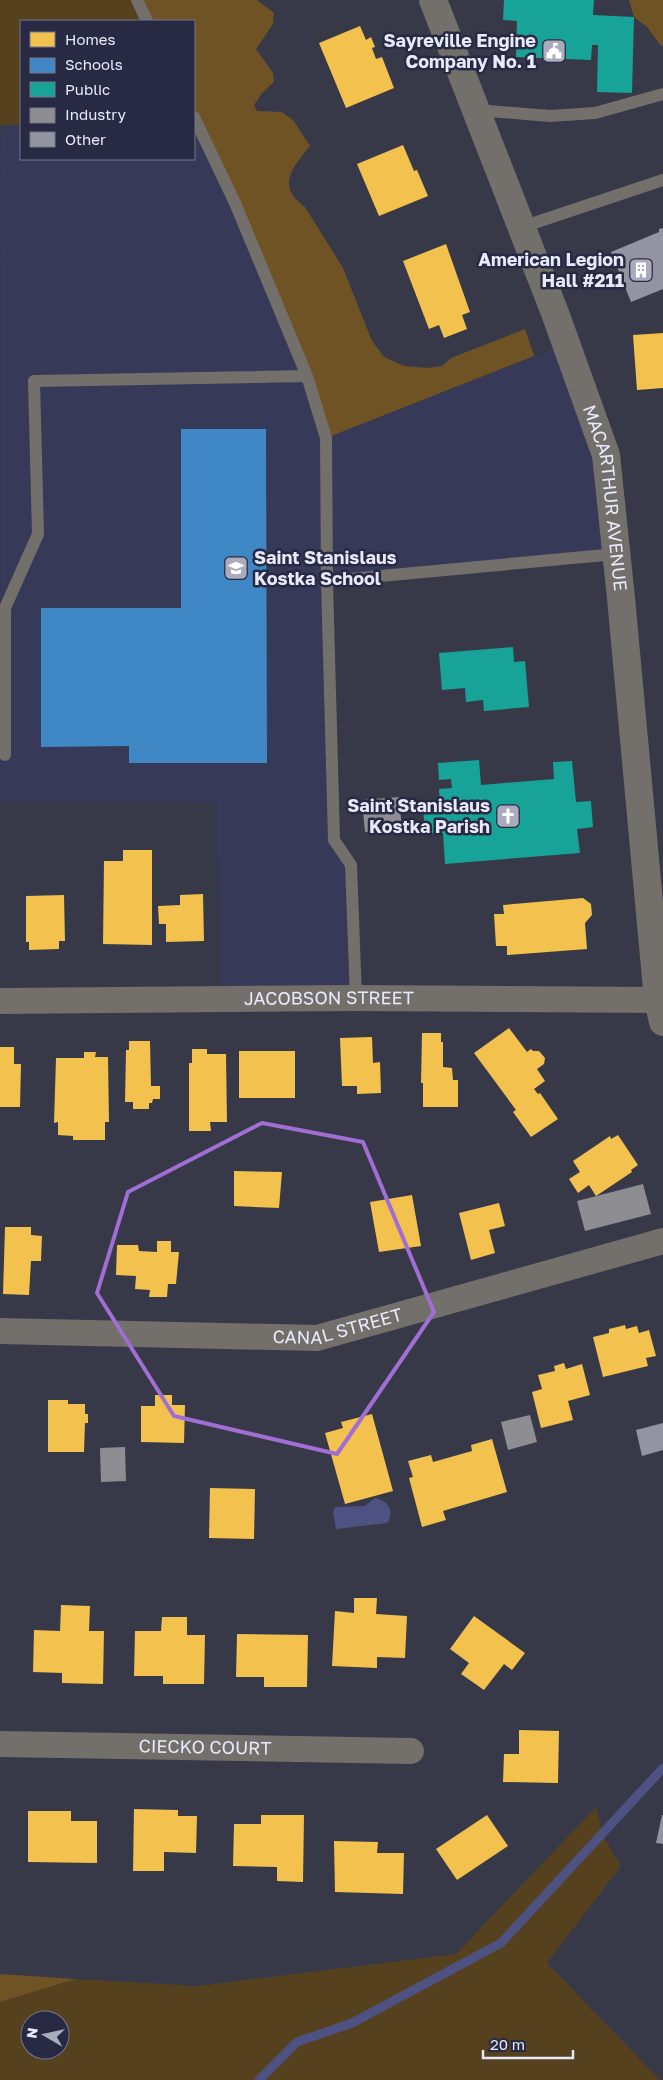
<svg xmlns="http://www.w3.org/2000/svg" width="663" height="2080" viewBox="0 0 663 2080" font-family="'Golos Text',sans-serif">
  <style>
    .built { fill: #363958 }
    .green { fill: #55411e; fill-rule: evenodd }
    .forest { fill: #6f5324 }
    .water { fill: #4e5283 }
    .homes { fill: #f2c14e }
    .schools { fill: #3f88c5 }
    .public { fill: #17a398 }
    .industry { fill: #8d8d92 }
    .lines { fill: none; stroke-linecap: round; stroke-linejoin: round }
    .stream { stroke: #4e5283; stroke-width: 9 }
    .building { fill: #9294a1 }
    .service { stroke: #736f6b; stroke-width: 12 }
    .minor { stroke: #736f6b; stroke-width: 26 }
    .tertiary { stroke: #736f6b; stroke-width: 28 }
    .marked { fill: none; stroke: #a16ed4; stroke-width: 4; stroke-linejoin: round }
    .labels { text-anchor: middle; stroke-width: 5; stroke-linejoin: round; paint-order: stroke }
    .poi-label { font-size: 18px; font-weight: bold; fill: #e8eafc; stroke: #282a43; text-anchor: end }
    .street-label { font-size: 18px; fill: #e8eafc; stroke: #282a43 }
  </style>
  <rect width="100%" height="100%" fill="#373948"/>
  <path class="built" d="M 1,125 L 21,125 L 21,159 L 194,159 L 194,130 L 200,130 L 326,438 L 566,344 L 616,554 L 327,582 L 334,840 L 351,865 L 356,998 L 221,999 L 217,802 L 0,801 Z"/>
  <path class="green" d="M 0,0 L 138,0 L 148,21 L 21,21 L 21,125 L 1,125 L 0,142 Z
    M 596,1807 L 603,1836 L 621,1866 L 547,1963 L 660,2080 L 0,2080 L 0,2002 L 76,1979 L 197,1986 L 456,1954 ZM 30,2020 L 60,2020 L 60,2050 L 30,2050 Z"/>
  <path class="forest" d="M 137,0 L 257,0 L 274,13 L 273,24 L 256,49 L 273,73 L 274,82 L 262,93 L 254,105 L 257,111 L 282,112 L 293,120 L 310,146 C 293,167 275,186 305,207 L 343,268 L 372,341 L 384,357 L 404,366 L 427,368 L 442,366 L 451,358 L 525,329 L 534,356 L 326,438 L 194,117 L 194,21 L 147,21 Z
    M 629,0 L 663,0 L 663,45 L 661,46 L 647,27 L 634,17 Z
    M 0,1974 L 76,1979 L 0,2002 Z"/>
  <path class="water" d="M 375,1498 C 387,1500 396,1511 387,1523 L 336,1529 L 333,1512 L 335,1507 L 365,1506 Z"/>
  <path class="homes" d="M 360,26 L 366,40 L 371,37 L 375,47 L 372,48 L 376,59 L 382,57 L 394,88 L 346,108 L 319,43 Z
    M 403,145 L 414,171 L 417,170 L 428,196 L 379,216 L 357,164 Z
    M 446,244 L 470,312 L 462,315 L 467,329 L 444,338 L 439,325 L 429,329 L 403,261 Z
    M 663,333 L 663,388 L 637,390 L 633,335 Z
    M 123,850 L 152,850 L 152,945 L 103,944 L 104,861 L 123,861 Z
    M 203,894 L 204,941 L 166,942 L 166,924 L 159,924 L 158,906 L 180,905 L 180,895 Z
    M 64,895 L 65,941 L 59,941 L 59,949 L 29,950 L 29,942 L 26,942 L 26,896 Z
    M 583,898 L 591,904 L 592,915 L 585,923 L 587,949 L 507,955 L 507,946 L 496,946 L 494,914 L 504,914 L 503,905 Z
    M 509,1028 L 527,1052 L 531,1049 L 533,1051 L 539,1051 L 545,1058 L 544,1064 L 537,1069 L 545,1081 L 534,1089 L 538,1094 L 540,1093 L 558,1119 L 531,1137 L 513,1112 L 516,1110 L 474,1053 Z
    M 422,1033 L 441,1033 L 441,1042 L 443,1042 L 443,1067 L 452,1068 L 453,1080 L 458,1080 L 458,1107 L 423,1107 L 423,1083 L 421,1083 Z
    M 372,1037 L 373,1063 L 380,1062 L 381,1093 L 357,1094 L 357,1086 L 342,1086 L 340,1038 Z
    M 129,1041 L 150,1041 L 151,1086 L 160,1086 L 160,1099 L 153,1099 L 152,1103 L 149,1103 L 149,1109 L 133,1109 L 133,1102 L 125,1102 L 126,1050 L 129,1050 Z
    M 0,1047 L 14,1047 L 14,1064 L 21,1064 L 20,1107 L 0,1107 Z
    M 192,1049 L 207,1049 L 207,1054 L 226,1054 L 227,1122 L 210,1122 L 211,1131 L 189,1131 L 189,1063 L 192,1063 Z
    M 239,1051 L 295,1051 L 295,1098 L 239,1098 Z
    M 84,1052 L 96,1052 L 95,1057 L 108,1057 L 109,1122 L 105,1122 L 105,1140 L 73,1140 L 73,1136 L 58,1135 L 58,1122 L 54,1123 L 56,1058 L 84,1058 Z
    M 618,1135 L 638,1165 L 631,1170 L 632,1172 L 596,1196 L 589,1185 L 578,1193 L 569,1179 L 580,1172 L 573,1161 L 610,1136 L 611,1139 Z
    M 234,1171 L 282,1172 L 279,1208 L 234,1206 Z
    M 412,1195 L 421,1246 L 379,1252 L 370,1202 Z
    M 499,1203 L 505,1226 L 489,1230 L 495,1253 L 471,1260 L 459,1213 Z
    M 5,1227 L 31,1227 L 31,1235 L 42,1236 L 41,1261 L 31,1261 L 29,1295 L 3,1294 Z
    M 157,1241 L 171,1241 L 171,1252 L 179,1252 L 176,1284 L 168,1284 L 167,1297 L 149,1297 L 150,1290 L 135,1289 L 136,1276 L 116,1275 L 117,1245 L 138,1245 L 139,1251 L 157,1252 Z
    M 625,1325 L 626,1329 L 637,1326 L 639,1333 L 649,1330 L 656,1356 L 646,1358 L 648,1366 L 603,1377 L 593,1337 L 609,1333 L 609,1329 Z
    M 564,1363 L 566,1369 L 582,1364 L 590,1395 L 568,1401 L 573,1420 L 541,1428 L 532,1392 L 542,1389 L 538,1375 L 555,1371 L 554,1366 Z
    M 155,1395 L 172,1395 L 172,1405 L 185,1405 L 184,1443 L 141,1442 L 141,1406 L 155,1406 Z
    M 48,1400 L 68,1400 L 68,1404 L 85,1404 L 85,1414 L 88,1414 L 88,1423 L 85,1423 L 84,1452 L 48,1452 Z
    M 372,1414 L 393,1491 L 345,1504 L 325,1433 L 343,1428 L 341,1422 Z
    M 492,1439 L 507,1492 L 443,1511 L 446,1520 L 422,1527 L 409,1478 L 413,1477 L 408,1461 L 431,1455 L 433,1462 L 472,1451 L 471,1445 Z
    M 210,1488 L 255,1489 L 254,1539 L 209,1538 Z
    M 354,1598 L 377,1598 L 376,1614 L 407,1616 L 405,1658 L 377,1657 L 377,1668 L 332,1666 L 335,1611 L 354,1613 Z
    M 61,1605 L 90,1606 L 89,1631 L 104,1631 L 103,1684 L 62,1683 L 62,1673 L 33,1672 L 34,1630 L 60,1631 Z
    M 474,1616 L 525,1653 L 512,1670 L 504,1664 L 484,1690 L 461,1674 L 469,1663 L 450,1649 Z
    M 162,1617 L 187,1617 L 187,1635 L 205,1635 L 204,1684 L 163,1684 L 163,1676 L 134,1676 L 135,1631 L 161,1631 Z
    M 237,1634 L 308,1635 L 307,1687 L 264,1687 L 264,1677 L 236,1677 Z
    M 519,1730 L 559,1731 L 558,1783 L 503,1782 L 504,1754 L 519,1754 Z
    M 134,1809 L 178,1810 L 178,1816 L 197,1816 L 196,1853 L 164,1852 L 164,1871 L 133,1871 Z
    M 28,1811 L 71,1811 L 71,1821 L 97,1821 L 97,1863 L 28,1862 Z
    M 261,1815 L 304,1815 L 303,1882 L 277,1881 L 277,1867 L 233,1866 L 234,1824 L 261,1824 Z
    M 487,1815 L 508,1846 L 457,1880 L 436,1849 Z
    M 334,1841 L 378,1842 L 377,1853 L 404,1853 L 403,1894 L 335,1892 Z"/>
  <path class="schools" d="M 181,429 L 266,429 L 267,763 L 129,763 L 129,746 L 41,747 L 41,608 L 181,608 Z"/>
  <path class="public" d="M 504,0 L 594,0 L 593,15 L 634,17 L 632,93 L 597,92 L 598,45 L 592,45 L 591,60 L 516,57 L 517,21 L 503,20 Z
    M 513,647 L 514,662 L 525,661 L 529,707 L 484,711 L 483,700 L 466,702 L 465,688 L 442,690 L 439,653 Z
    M 479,760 L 481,785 L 554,779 L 553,762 L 572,761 L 576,802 L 591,801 L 593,827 L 577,829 L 580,853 L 445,864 L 443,833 L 425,834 L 423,805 L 440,803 L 439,789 L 452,788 L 451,779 L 439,780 L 438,763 Z"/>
  <path class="industry" d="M 399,797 L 402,830 L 365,832 L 362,800 Z
    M 643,1184 L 651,1214 L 585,1231 L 577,1201 Z
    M 530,1415 L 537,1442 L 508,1450 L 501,1422 Z
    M 125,1447 L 126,1481 L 101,1482 L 100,1448 Z"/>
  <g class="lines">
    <path class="stream" d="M 259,2080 L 297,2042 L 352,2023 L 501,1943 L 663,1768"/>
  </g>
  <path class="building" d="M 663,228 L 663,289 L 631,302 L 611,252 L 659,232 L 659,229 Z
    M 663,1423 L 663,1450 L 642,1456 L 636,1430 Z
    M 662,1815 L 663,1815 L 663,1844 L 656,1843 Z"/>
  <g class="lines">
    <path class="service" d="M 137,0 L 147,21
      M 476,110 L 550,116 L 595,113 L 663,94
      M 194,117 L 235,203 L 307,376 L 326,438 L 327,581 L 334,840 L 351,865 L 356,998
      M 522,227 L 663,180
      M 327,581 L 616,554
      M 5,755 L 5,608 L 38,534 L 34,381 L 307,376"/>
    <g class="minor">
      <path id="s1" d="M 0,1001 L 356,998 L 658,1000"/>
      <path id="s2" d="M 0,1331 L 317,1338 L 663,1241"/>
      <path id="s3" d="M 0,1744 L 411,1751"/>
    </g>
    <path class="tertiary" id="s4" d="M 433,0 L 555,313 L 606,455 L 621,598 L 658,1000 L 663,1022"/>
  </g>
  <path class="marked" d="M 262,1123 L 363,1142 L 434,1312 L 337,1454 L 174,1416 L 97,1293 L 128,1192 Z"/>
  <defs>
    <g id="civic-square" transform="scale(1.25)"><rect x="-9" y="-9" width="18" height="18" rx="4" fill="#aaacbd" stroke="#282a43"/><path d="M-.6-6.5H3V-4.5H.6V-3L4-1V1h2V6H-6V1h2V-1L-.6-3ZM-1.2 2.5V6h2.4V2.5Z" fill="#fff"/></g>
    <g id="building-square" transform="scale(1.25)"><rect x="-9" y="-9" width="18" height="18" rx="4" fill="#aaacbd" stroke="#282a43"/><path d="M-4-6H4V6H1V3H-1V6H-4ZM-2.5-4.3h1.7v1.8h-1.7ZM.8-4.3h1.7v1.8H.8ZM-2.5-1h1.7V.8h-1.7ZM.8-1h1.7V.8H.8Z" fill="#fff"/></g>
    <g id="school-square" transform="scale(1.25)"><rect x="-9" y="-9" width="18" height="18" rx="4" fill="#aaacbd" stroke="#282a43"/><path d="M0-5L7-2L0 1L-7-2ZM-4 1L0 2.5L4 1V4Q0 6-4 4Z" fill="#fff"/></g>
    <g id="church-square" transform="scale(1.25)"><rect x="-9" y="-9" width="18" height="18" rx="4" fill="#aaacbd" stroke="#282a43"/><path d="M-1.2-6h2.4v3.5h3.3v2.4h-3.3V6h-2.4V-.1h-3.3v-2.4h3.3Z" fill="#fff"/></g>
  </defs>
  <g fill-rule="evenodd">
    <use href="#civic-square" x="554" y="51"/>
    <use href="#building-square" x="641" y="270"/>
    <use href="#school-square" x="236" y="568"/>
    <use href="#church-square" x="508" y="816"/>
  </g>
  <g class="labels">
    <g class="poi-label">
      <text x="536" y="47">Sayreville Engine<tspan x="536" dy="21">Company No. 1</tspan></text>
      <text x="624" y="266">American Legion<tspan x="624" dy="21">Hall #211</tspan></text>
      <text x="254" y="564" text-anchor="start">Saint Stanislaus<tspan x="254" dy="21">Kostka School</tspan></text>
      <text x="490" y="812">Saint Stanislaus<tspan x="490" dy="21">Kostka Parish</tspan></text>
    </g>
    <g class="street-label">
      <text dy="6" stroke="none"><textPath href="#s4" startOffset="529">MACARTHUR AVENUE</textPath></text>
      <text dy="6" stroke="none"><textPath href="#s1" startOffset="329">JACOBSON STREET</textPath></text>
      <text dy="6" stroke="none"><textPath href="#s2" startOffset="339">CANAL STREET</textPath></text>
      <text dy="6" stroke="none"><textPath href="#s3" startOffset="205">CIECKO COURT</textPath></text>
    </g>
  </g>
  <rect x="20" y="20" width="175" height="140" fill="#282a43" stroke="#75778d"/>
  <rect x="30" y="32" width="25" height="15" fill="#f2c14e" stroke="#75778d"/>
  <text x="65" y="45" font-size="15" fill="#e8eafc">Homes</text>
  <rect x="30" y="58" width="25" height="15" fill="#3f88c5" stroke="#75778d"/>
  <text x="65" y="70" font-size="15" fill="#e8eafc">Schools</text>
  <rect x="30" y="82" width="25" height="15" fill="#17a398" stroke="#75778d"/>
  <text x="65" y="95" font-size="15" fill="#e8eafc">Public</text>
  <rect x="30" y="108" width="25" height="15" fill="#8d8d92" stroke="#75778d"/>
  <text x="65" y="120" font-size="15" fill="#e8eafc">Industry</text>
  <rect x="30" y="132" width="25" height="15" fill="#9294a1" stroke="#75778d"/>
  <text x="65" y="145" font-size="15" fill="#e8eafc">Other</text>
  <g transform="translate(45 2035) rotate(279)"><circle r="24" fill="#282a43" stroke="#75778d"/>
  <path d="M0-4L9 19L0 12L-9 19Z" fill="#aaacbd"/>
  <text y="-8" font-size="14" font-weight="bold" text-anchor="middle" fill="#e8eafc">N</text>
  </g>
  <path d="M483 2050v8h90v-8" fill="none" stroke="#e8eafc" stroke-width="2.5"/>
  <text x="490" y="2050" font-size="15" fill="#e8eafc" stroke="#282a43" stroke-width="4" paint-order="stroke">20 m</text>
</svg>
